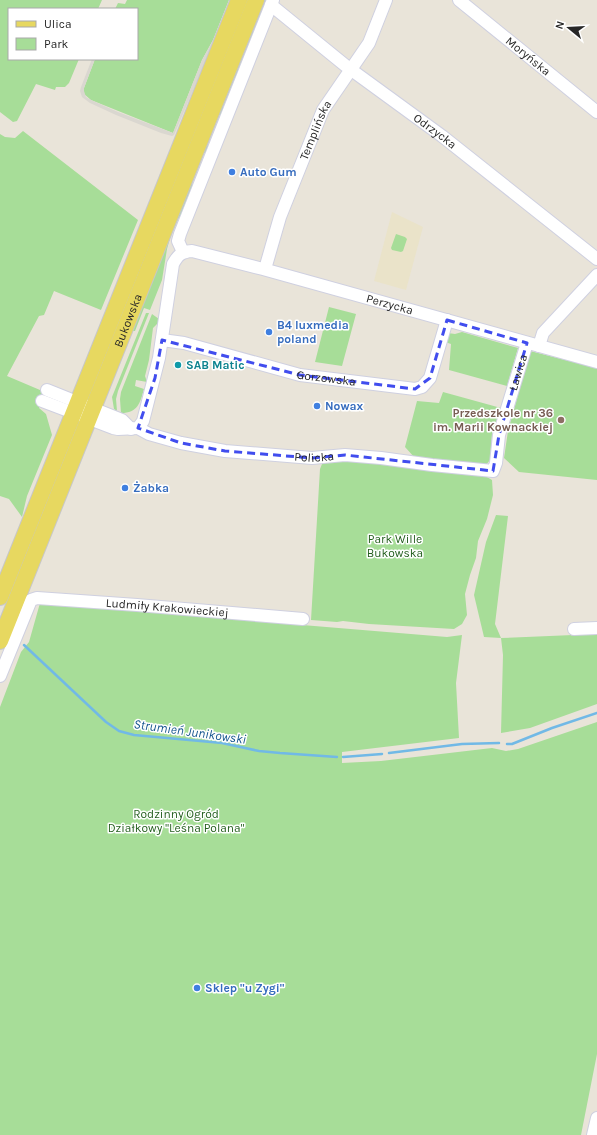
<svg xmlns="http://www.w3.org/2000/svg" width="597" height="1135" viewBox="0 0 597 1135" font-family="Karla,sans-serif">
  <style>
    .education { fill: #eae3c9 }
    .green { fill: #a7dd98 }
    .plaza { fill: #dad7d0 }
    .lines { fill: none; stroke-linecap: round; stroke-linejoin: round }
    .stream { stroke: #71b9e6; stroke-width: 2.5 }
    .minor-casing { stroke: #cfd0e0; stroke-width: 14 }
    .major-casing { stroke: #c7c7c7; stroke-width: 18 }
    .minor { stroke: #fff; stroke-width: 12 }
    .major { stroke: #e7d860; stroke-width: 16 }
    .marked { fill: none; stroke: #414dee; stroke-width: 3; stroke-dasharray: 8 5; stroke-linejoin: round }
    .shop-dot { fill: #3f7fe0; stroke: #fff; stroke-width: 1.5 }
    .culture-dot { fill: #0f9aa8; stroke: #fff; stroke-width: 1.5 }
    .education-dot { fill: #8d6e63; stroke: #fff; stroke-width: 1.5 }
    .labels { text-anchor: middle; stroke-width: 3; stroke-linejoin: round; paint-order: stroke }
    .street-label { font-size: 12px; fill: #272727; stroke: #fff }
    .shop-label { font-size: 12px; font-weight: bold; fill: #366cbe; stroke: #fff; text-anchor: start }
    .culture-label { font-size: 12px; font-weight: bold; fill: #0d838f; stroke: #fff; text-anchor: start }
    .education-label { font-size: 12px; font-weight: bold; fill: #785e54; stroke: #fff; text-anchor: end }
    .park-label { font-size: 12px; fill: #235e1d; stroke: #fff }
    .water-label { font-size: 13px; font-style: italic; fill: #15558e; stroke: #fff }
  </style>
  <rect width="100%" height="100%" fill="#e9e4d9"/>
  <path class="education" d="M 392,212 L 423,227 L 406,290 L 374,281 Z"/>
  <path class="green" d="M 0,0 L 102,0 L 98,9 L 9,9 L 9,59 L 79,59 L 69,83 L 65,87 L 56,87 L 55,90 L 36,84 L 17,121 L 13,122 L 0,112 Z
    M 127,0 L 229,0 L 213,40 L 202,60 L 173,133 L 91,100 L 84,94 L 84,88 L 95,59 L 137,59 L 137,9 L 115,9 L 118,3 L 125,4 Z
    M 263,0 L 269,0 L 265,1 L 253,31 L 255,35 L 254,38 L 250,39 L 238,69 L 240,73 L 239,76 L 235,77 L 223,107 L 225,111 L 224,114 L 219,115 L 207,145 L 210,149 L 208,152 L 204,153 L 192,183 L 194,188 L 186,208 L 178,219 L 170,238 L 167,249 L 162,280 L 150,310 L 144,308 L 135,331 L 133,331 L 134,323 Z
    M 23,131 L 138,220 L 101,310 L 54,291 L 44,315 L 39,316 L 7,376 L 40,390 L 49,384 L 39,408 L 46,414 L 52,435 L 27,496 L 22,517 L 9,499 L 0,496 L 0,134 L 5,137 L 15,138 Z
    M 396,234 L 405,237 L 407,239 L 403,251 L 401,252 L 392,250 L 391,248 Z
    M 329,307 L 356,314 L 342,366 L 315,362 Z
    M 146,313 L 149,313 L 118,391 L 116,399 L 117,411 L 114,409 L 112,397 Z
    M 152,314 L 159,319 L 158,323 L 153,328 L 149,360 L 145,376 L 147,382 L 136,380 L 135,386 L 144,389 C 140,403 138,413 121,413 L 120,399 L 121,392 Z
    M 462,332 L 518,348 L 507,386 L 449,370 L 451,344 L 445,342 L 448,333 L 455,334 Z
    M 530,351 L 597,368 L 597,480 L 519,472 L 504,458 L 508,431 Z
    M 443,392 L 501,408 L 492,434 L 490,460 L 485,466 L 415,458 L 405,447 L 417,401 L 439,403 Z
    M 338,460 L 480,473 L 492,480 L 493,495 L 487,519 L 478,541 L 476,558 L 470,575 L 465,594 L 467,615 L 462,624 L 454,629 L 369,624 L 343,621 L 337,622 L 311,620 L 320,469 L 322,464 Z
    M 496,515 L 508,516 L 495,624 L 501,638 L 597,634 L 597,704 L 530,728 L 501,733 L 503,655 L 501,638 L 484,637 L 474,595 L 486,542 Z
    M 40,603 L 447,637 L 462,635 L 456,683 L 459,738 L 342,752 L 342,763 L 381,761 L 492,748 L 506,751 L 518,749 L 597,722 L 597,1054 L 581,1135 L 0,1135 L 0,707 L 21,652 L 29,642 Z"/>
  <path class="plaza" d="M 229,0 L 231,0 L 213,45 L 207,57 L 209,58 L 201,72 L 174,135 L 172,136 L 161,133 L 116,115 L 90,103 L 82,97 L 80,91 L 81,87 L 92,59 L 95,59 L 84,88 L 84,91 L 86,97 L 91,100 L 118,112 L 173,133 L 202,60 L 213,40 Z"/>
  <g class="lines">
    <path class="stream" d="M 24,645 L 106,722 L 119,731 L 134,735 L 222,743 L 259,751 L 280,753 L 337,757
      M 507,744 L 512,744 L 552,728 L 597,713
      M 389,753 L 462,744 L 499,743
      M 343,757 L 382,754"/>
    <g class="minor-casing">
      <g id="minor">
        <path id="s1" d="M 459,0 L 597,112"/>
        <path id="s2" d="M 271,5 L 346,66 L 442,136 L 597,259"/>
        <path d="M 183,252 L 178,241 L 180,234 L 273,0"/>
        <path id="s3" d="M 265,269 L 280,217 L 323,110 L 369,43 L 386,0"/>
        <path id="s4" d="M 162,340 L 184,343 L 300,375 L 415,389 L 422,387 L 430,378 L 447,320"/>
        <path d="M 539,346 L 543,333 L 597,275"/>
        <path d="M 47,390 L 122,420 L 131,429"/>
        <path id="s5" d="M 42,401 L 113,428 L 118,429 L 138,428 L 143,421 L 159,358 L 173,264 C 178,255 181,252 192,251 L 263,269 L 597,362"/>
        <path id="s6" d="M 138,428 L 149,434 L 181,443 L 225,451 L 312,458 L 345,455 L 381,458 L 432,465 L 493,471 L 496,463 L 499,435 L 527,343"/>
        <path d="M 574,629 L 597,628"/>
        <path id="s7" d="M 0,676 L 31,600 L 37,598 L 137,605 L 303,619"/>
        <path d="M 593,1135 L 597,1118"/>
      </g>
    </g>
    <g class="major-casing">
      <g id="major">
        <path d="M 0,597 L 239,0"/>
        <path id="s8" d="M 0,641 L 256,0"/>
      </g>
    </g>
    <use href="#minor" class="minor"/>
    <use href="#major" class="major"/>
  </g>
  <path class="marked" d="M 447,320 L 527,343 L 499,435 L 493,471 L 345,455 L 312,458 L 225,451 L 181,443 L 138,428 L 155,378 L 162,340 L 300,375 L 415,389 L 430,378 Z"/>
  <g class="shop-dot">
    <circle cx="232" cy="172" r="4"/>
    <circle cx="269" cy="332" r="4"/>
    <circle cx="317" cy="406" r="4"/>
    <circle cx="125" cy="488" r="4"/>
    <circle cx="197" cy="988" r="4"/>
  </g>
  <circle class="culture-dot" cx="178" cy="365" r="4"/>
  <circle class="education-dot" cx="561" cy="420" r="4"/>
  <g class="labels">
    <g class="street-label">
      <text dy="4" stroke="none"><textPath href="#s1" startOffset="89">Moryńska</textPath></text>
      <text dy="4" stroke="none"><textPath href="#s3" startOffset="148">Templińska</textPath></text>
      <text dy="4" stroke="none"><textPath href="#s2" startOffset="207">Odrzycka</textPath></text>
      <text dy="4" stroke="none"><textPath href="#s5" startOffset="499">Perzycka</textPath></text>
      <text dy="4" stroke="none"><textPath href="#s8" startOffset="345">Bukowska</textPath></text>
      <text dy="4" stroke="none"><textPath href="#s6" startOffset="462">Ławica</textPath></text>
      <text dy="4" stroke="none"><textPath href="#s4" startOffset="169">Gorzowska</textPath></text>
      <text dy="4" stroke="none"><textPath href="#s6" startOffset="180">Policka</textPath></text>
      <text dy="4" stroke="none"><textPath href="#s7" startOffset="219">Ludmiły Krakowieckiej</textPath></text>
    </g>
    <g class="shop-label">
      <text x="240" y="176">Auto Gum</text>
      <text x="277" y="329">B4 luxmedia<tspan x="277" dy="14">poland</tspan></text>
      <text x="325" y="410">Nowax</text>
      <text x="133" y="492">Żabka</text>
      <text x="205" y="992">Sklep "u Zygi"</text>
    </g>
    <g class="culture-label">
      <text x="186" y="369">SAB Matic</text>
    </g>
    <g class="education-label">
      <text x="553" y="417">Przedszkole nr 36<tspan x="553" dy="14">im. Marii Kownackiej</tspan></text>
    </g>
    <g class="park-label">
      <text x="395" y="543">Park Wille<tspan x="395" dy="14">Bukowska</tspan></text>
      <text x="176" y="818">Rodzinny Ogród<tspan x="176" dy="14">Działkowy "Leśna Polana"</tspan></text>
    </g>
    <g class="water-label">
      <text transform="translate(190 731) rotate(8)" y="5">Strumień Junikowski</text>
    </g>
  </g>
  <rect x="8" y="8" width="130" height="52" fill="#ffffff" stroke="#a9a9a9"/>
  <rect x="16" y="21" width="20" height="6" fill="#e7d860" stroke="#a9a9a9"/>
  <text x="44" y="28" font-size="12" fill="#272727">Ulica</text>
  <rect x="16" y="38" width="20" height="12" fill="#a7dd98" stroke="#a9a9a9"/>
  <text x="44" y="48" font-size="12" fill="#272727">Park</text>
  <g transform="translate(569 28) rotate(288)" stroke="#ffffff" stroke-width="3" paint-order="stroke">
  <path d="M0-3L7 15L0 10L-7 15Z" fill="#272727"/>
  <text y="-6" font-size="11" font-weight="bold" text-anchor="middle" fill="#272727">N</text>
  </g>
</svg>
